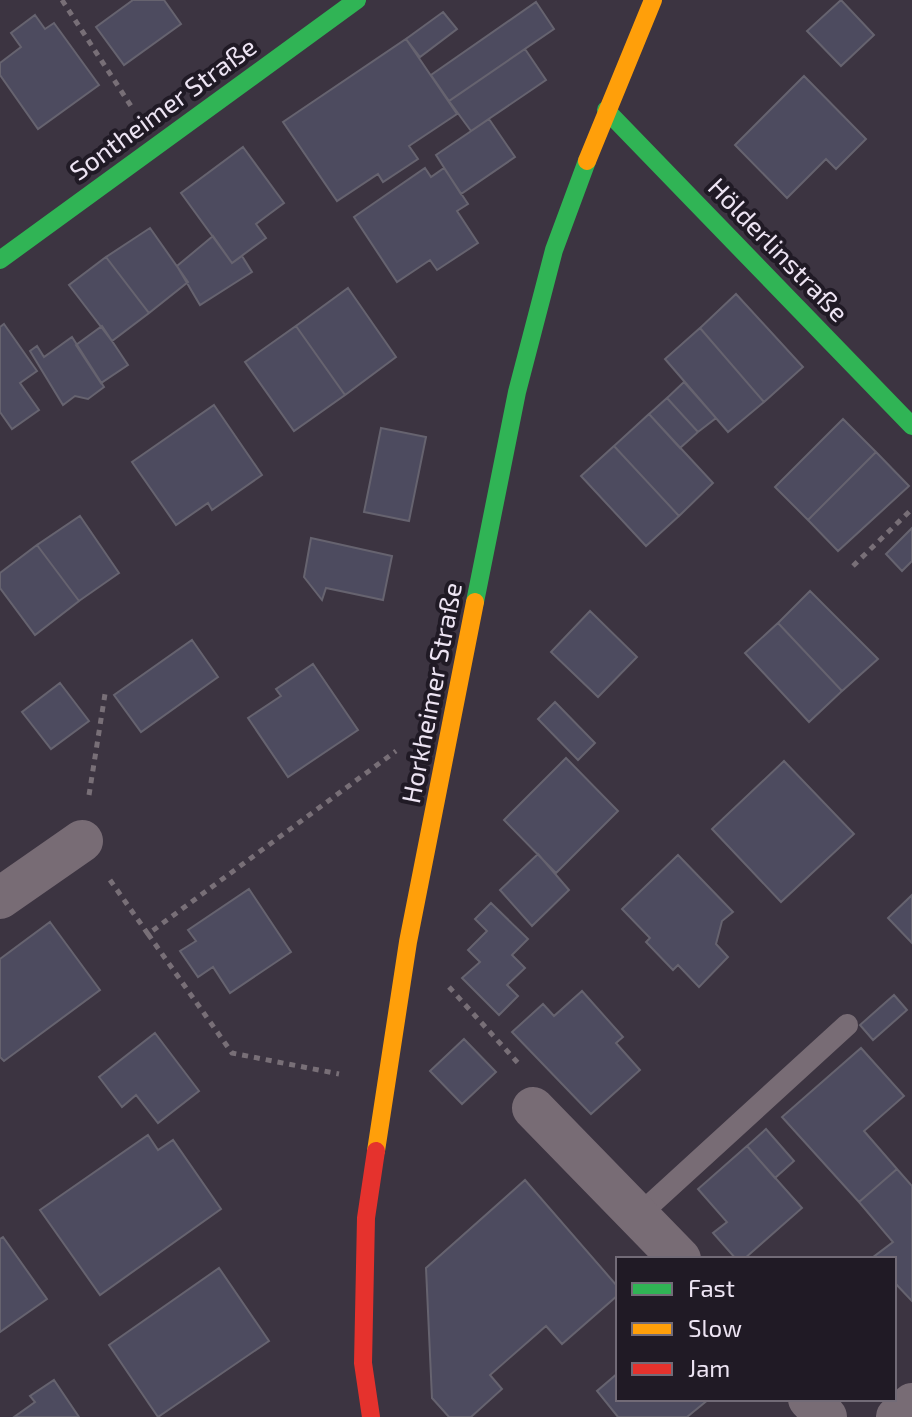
<svg xmlns="http://www.w3.org/2000/svg" width="912" height="1417" viewBox="0 0 912 1417" font-family="'Exo 2',sans-serif">
  <style>
    .building { fill: #4d4b5f; stroke: #66636f; stroke-width: 2 }
    .lines { fill: none; stroke-linecap: round; stroke-linejoin: round }
    .path { stroke: #786f77; stroke-width: 5; stroke-dasharray: 6 6; stroke-linecap: butt }
    .lane { stroke: #786c75; stroke-width: 22 }
    .street { stroke: #786c75; stroke-width: 42 }
    .fast { stroke: #30b455; stroke-width: 18 }
    .slow { stroke: #ff9f0a; stroke-width: 18 }
    .jam { stroke: #e5322d; stroke-width: 18 }
    .labels { text-anchor: middle; stroke-width: 8; stroke-linejoin: round; paint-order: stroke }
    .street-label { font-size: 26px; fill: #ede4f3; stroke: #201a25 }
  </style>
  <rect width="100%" height="100%" fill="#3c3441"/>
  <path class="building" d="M 133,0 L 164,0 L 181,24 L 124,65 L 96,27 Z
    M 841,0 L 874,35 L 841,66 L 807,31 Z
    M 536,2 L 554,29 L 449,101 L 431,75 Z
    M 443,12 L 457,29 L 420,57 L 406,39 Z
    M 35,15 L 45,29 L 54,23 L 99,85 L 38,129 L 0,75 L 0,63 L 21,47 L 11,33 Z
    M 406,39 L 457,114 L 409,146 L 418,159 L 383,182 L 378,174 L 337,201 L 283,122 Z
    M 525,49 L 546,80 L 471,131 L 449,101 Z
    M 804,76 L 866,139 L 836,169 L 826,159 L 787,198 L 735,145 Z
    M 489,119 L 515,157 L 461,194 L 436,155 Z
    M 243,147 L 284,203 L 256,224 L 266,238 L 232,263 L 181,193 Z
    M 425,168 L 431,177 L 444,168 L 468,204 L 457,211 L 478,243 L 437,270 L 430,260 L 397,282 L 354,217 Z
    M 150,228 L 188,282 L 149,313 L 106,257 Z
    M 213,236 L 232,263 L 242,256 L 252,272 L 200,305 L 177,266 Z
    M 106,257 L 149,313 L 112,341 L 69,285 Z
    M 348,288 L 396,357 L 345,395 L 296,326 Z
    M 736,294 L 803,367 L 764,402 L 700,328 Z
    M 4,324 L 37,371 L 20,383 L 39,410 L 12,429 L 0,412 L 0,327 Z
    M 102,326 L 128,365 L 101,383 L 76,345 Z
    M 296,326 L 345,395 L 294,431 L 245,362 Z
    M 700,328 L 764,402 L 728,432 L 665,359 Z
    M 72,337 L 104,387 L 88,399 L 75,396 L 63,405 L 30,351 L 37,346 L 44,357 Z
    M 684,382 L 716,418 L 698,432 L 667,398 Z
    M 667,398 L 698,432 L 680,448 L 649,414 Z
    M 214,405 L 262,475 L 212,510 L 208,503 L 176,525 L 132,462 Z
    M 649,414 L 713,483 L 679,516 L 614,446 Z
    M 843,419 L 876,452 L 808,520 L 775,487 Z
    M 381,428 L 426,437 L 409,521 L 364,512 Z
    M 614,446 L 679,516 L 646,546 L 581,476 Z
    M 876,452 L 909,486 L 838,551 L 808,520 Z
    M 80,516 L 119,573 L 79,601 L 37,545 Z
    M 912,528 L 912,561 L 902,571 L 886,554 Z
    M 311,538 L 392,556 L 383,600 L 326,588 L 322,600 L 304,577 Z
    M 37,545 L 79,601 L 35,635 L 0,588 L 0,573 Z
    M 810,591 L 878,659 L 842,691 L 778,623 Z
    M 590,611 L 637,657 L 598,697 L 551,652 Z
    M 778,623 L 842,691 L 809,722 L 745,653 Z
    M 192,640 L 218,677 L 141,732 L 114,695 Z
    M 313,664 L 358,730 L 288,777 L 248,718 L 281,696 L 276,689 Z
    M 60,683 L 89,721 L 51,749 L 22,712 Z
    M 555,702 L 595,743 L 578,760 L 538,719 Z
    M 566,758 L 618,811 L 556,873 L 504,820 Z
    M 784,761 L 854,834 L 781,902 L 712,829 Z
    M 538,854 L 569,890 L 532,926 L 500,890 Z
    M 678,855 L 733,912 L 722,921 L 716,944 L 728,957 L 699,987 L 678,965 L 673,970 L 646,942 L 650,938 L 622,909 Z
    M 249,889 L 291,952 L 230,993 L 213,967 L 198,977 L 180,951 L 196,941 L 188,930 Z
    M 912,895 L 912,943 L 888,918 Z
    M 491,903 L 528,939 L 512,955 L 525,968 L 507,985 L 518,996 L 499,1015 L 462,978 L 480,962 L 468,950 L 487,931 L 475,919 Z
    M 50,922 L 100,990 L 4,1061 L 0,1057 L 0,959 Z
    M 582,991 L 623,1037 L 616,1043 L 640,1070 L 591,1114 L 512,1032 L 543,1004 L 554,1016 Z
    M 894,995 L 907,1010 L 873,1040 L 860,1025 Z
    M 155,1033 L 199,1091 L 158,1123 L 136,1095 L 122,1107 L 99,1077 Z
    M 464,1039 L 496,1072 L 462,1104 L 430,1071 Z
    M 861,1048 L 904,1096 L 864,1131 L 897,1169 L 859,1202 L 782,1117 Z
    M 766,1129 L 794,1161 L 775,1178 L 747,1146 Z
    M 148,1135 L 158,1150 L 173,1140 L 221,1209 L 100,1295 L 40,1210 Z
    M 747,1146 L 802,1208 L 744,1259 L 736,1259 L 713,1233 L 727,1222 L 698,1189 Z
    M 897,1169 L 912,1186 L 912,1301 L 894,1282 L 894,1259 L 872,1258 L 893,1242 L 859,1202 Z
    M 525,1180 L 618,1287 L 618,1295 L 562,1344 L 546,1326 L 490,1375 L 502,1389 L 471,1417 L 449,1417 L 432,1398 L 426,1268 Z
    M 3,1237 L 47,1299 L 0,1332 L 0,1239 Z
    M 219,1268 L 269,1341 L 158,1417 L 109,1345 Z
    M 618,1373 L 618,1399 L 709,1399 L 687,1417 L 618,1417 L 597,1391 Z
    M 54,1380 L 79,1417 L 14,1417 L 35,1402 L 30,1396 Z"/>
  <g class="lines">
    <path class="path" d="M 62,0 L 131,106
      M 853,566 L 912,509
      M 89,795 L 105,694
      M 110,880 L 148,934 L 396,751
      M 148,934 L 232,1053 L 339,1074
      M 449,987 L 518,1063"/>
    <path class="lane" d="M 639,1215 L 847,1025"/>
    <path class="street" d="M 0,898 L 82,841
      M 533,1108 L 680,1259
      M 809,1399 L 826,1417
      M 897,1417 L 912,1404"/>
    <path class="fast" d="M 606,110 L 912,426
      M 0,260 L 357,0
      M 475,602 L 517,392 L 554,250 L 587,161"/>
    <path class="slow" d="M 587,161 L 653,0
      M 376,1151 L 408,942 L 475,602"/>
    <path class="jam" d="M 371,1417 L 363,1363 L 366,1218 L 376,1151"/>
  </g>
  <g class="labels">
    <g class="street-label">
      <text transform="translate(163 109) rotate(-36)" y="9">Sontheimer Straße</text>
      <text transform="translate(778 250) rotate(46)" y="9">Hölderlinstraße</text>
      <text transform="translate(432 693) rotate(-79)" y="9">Horkheimer Straße</text>
    </g>
  </g>
  <rect x="616" y="1257" width="280" height="144" fill="#201a25" stroke="#726b77" stroke-width="2"/>
  <rect x="632" y="1283" width="40" height="12" fill="#30b455" stroke="#726b77" stroke-width="2"/>
  <text x="688" y="1297" font-size="24" fill="#ede4f3">Fast</text>
  <rect x="632" y="1323" width="40" height="12" fill="#ff9f0a" stroke="#726b77" stroke-width="2"/>
  <text x="688" y="1337" font-size="24" fill="#ede4f3">Slow</text>
  <rect x="632" y="1363" width="40" height="12" fill="#e5322d" stroke="#726b77" stroke-width="2"/>
  <text x="688" y="1377" font-size="24" fill="#ede4f3">Jam</text>
</svg>
